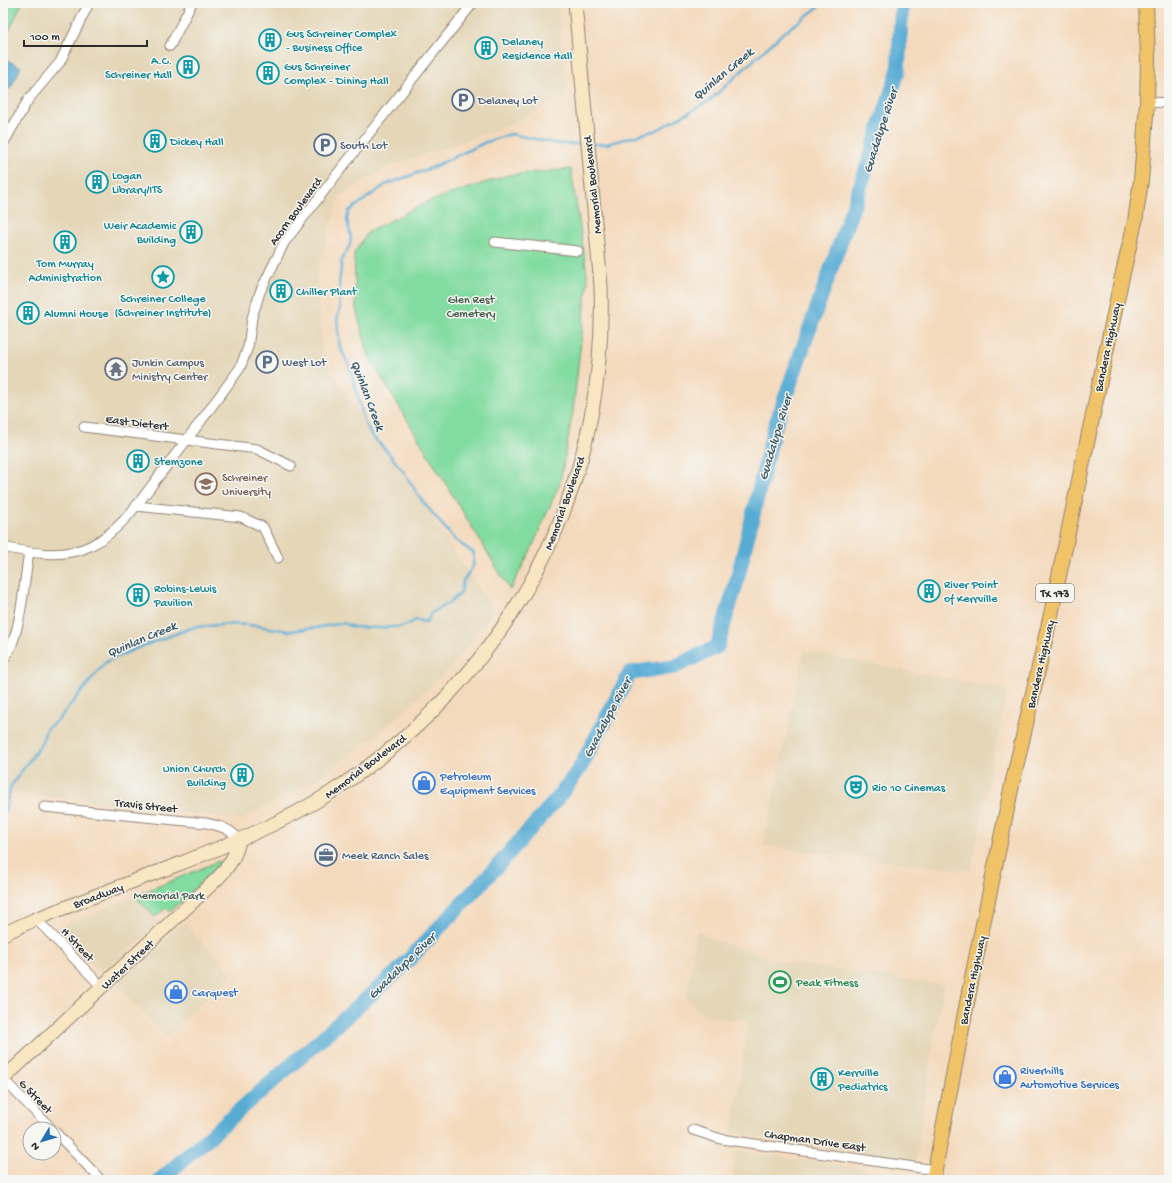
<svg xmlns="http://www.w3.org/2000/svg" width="1172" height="1183" viewBox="0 0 1172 1183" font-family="'Gochi Hand',sans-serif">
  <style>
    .built { fill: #e4d6b7 }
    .green { fill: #82dba0; stroke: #568366 }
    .water { fill: #59acd4; stroke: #426c80 }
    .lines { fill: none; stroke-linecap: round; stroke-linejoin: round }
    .stream { stroke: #59acd4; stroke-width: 2.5 }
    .river { stroke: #59acd4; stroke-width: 15 }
    .street-casing { stroke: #908274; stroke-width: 11 }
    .secondary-casing { stroke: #908274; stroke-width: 15 }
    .primary-casing { stroke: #908274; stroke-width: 16 }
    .street { stroke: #fff; stroke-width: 9 }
    .secondary { stroke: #f9e7c3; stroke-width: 13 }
    .primary { stroke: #f1c369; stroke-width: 14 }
    .labels { text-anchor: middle; stroke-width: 3; stroke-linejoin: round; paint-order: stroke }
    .shield { fill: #f6f6f2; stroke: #686867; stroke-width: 1 }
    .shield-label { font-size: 11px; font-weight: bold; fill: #2b2b2b }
    .culture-label { font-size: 12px; fill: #0d838f; stroke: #f6f6f2; text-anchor: start }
    .service-label { font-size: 12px; fill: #4e5e75; stroke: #f6f6f2; text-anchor: start }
    .street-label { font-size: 12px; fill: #2b2b2b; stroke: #f6f6f2 }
    .park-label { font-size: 12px; fill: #415748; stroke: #f6f6f2 }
    .worship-label { font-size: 12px; fill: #5b616d; stroke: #f6f6f2; text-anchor: start }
    .education-label { font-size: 12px; fill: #785e54; stroke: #f6f6f2; text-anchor: start }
    .shop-label { font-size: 12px; fill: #366cbe; stroke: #f6f6f2; text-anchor: start }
    .leisure-label { font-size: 12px; fill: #27864d; stroke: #f6f6f2; text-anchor: start }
    .water-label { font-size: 13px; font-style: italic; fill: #3b5866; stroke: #f6f6f2 }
  </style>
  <rect width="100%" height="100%" fill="#f6f6f2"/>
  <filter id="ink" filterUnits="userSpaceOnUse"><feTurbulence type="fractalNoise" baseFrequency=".025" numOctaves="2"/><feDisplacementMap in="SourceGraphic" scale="8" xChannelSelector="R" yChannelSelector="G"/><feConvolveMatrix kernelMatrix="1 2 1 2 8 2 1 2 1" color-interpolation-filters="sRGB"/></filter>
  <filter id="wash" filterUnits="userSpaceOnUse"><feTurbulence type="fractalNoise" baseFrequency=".012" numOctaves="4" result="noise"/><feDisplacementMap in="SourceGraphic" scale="16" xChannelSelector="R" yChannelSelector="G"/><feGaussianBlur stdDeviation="0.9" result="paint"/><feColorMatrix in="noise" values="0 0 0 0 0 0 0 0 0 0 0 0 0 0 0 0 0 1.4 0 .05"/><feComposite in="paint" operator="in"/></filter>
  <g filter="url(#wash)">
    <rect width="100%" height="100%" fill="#f4dabd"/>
    <path class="built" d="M 3,3 L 558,3 L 567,96 L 497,130 L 390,166 L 339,197 L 316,276 L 323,358 L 494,610 L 450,668 L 383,730 L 320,777 L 242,820 L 3,791 Z
      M 804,651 L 1007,690 L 971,871 L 763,846 Z
      M 135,896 L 159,922 L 103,975 L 59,930 L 60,927 Z
      M 183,922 L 232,974 L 166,1037 L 116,984 Z
      M 697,930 L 711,939 L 780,961 L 945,985 L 933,1041 L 916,1161 L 732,1133 L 748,1021 L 704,1016 L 686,998 Z
      M 736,1151 L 907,1175 L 906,1180 L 732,1180 Z"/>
    <path class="green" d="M 3,3 L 22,3 L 6,37 L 3,36 Z
      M 571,169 L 588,280 L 573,411 L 560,483 L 531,550 L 510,590 L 369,357 L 356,309 L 354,253 L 368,232 L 427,202 L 508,175 Z
      M 219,861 L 221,862 L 220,864 L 170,912 L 166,908 L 155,917 L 135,896 Z"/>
    <path class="water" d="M 3,58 L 21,67 L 10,89 L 7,88 L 8,85 L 3,83 Z"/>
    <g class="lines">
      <path class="stream" d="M 592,144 L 607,144 L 657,130 L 709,101 L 783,33 L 824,3
        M 3,818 L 11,786 L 41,744 L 47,728 L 57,721 L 106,662 L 135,649 L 194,627 L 234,624 L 259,626 L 288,631 L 315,628 L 343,623 L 353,627 L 381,628 L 404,626 L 416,620 L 427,622 L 431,613 L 449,603 L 461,593 L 463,581 L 473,566 L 474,553 L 455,540 L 423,502 L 403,471 L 387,451 L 371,435 L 365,423 L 350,368 L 340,347 L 337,318 L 340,310 L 339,284 L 342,259 L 350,245 L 351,237 L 347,220 L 349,211 L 385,185 L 431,168 L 486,142 L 511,134 L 559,144 L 583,144"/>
      <path class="river" d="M 160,1180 L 397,972 L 491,873 L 557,799 L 580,768 L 630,673 L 674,667 L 717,647 L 736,584 L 774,429 L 865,173 L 898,72 L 902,3"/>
    </g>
  </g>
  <g filter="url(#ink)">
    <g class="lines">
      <g class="street-casing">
        <path id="street" d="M 170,46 L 192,3
          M 1147,102 L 1169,103
          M 3,144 L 28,100 L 60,62 L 89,3
          M 495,242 L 578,251
          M 84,427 L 257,449 L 291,466
          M 136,506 L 241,517 L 263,527 L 278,558
          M 3,547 C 30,553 64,559 90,546 C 123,530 143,496 165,468 C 191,435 216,401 240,368 L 248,347 L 252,318 L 260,292 L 284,243 L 337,174 L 473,3
          M 3,660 C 21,640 24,580 29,552
          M 44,807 L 206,823 C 220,826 230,828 239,840
          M 36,919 L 102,987
          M 3,1079 L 52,1129
          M 693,1130 L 721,1139 L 935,1170
          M 54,1131 L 101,1180"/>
      </g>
      <g class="secondary-casing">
        <path id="secondary" d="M 3,934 L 36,919 C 84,900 131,882 179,864 C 230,844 283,823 330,793 C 505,681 608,496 601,286 L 575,3
          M 3,1079 L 218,878 C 229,866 236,856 239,840"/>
      </g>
      <g class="primary-casing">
        <path id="primary" d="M 933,1180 L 971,982 L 1012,785 L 1051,614 L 1121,281 L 1135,222 L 1141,181 L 1147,102 L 1148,59 L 1146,3"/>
      </g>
      <use href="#street" class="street"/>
      <use href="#secondary" class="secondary"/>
      <use href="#primary" class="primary"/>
    </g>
  </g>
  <defs>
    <g id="building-ring" transform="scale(1.15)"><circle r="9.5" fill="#f6f6f2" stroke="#0f9aa8" stroke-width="1.5"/><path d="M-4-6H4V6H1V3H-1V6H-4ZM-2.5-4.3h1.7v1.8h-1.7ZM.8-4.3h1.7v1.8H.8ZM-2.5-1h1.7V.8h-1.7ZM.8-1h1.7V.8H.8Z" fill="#0f9aa8"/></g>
    <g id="parking-ring" transform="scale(1.15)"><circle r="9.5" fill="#f6f6f2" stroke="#5c6f8a" stroke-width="1.5"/><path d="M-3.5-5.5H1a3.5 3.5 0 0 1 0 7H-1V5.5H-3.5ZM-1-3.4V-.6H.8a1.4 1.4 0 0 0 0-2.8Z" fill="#5c6f8a"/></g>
    <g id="sight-ring" transform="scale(1.15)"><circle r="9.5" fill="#f6f6f2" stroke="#0f9aa8" stroke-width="1.5"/><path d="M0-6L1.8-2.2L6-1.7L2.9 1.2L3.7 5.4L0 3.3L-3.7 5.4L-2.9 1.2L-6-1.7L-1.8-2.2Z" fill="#0f9aa8"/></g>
    <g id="temple-ring" transform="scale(1.15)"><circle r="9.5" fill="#f6f6f2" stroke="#6b7280" stroke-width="1.5"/><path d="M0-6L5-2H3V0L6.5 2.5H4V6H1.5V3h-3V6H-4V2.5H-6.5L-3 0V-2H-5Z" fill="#6b7280"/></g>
    <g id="university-ring" transform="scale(1.15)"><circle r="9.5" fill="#f6f6f2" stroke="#8d6e63" stroke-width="1.5"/><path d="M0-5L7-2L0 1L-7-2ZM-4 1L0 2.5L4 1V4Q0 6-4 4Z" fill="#8d6e63"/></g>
    <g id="shop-ring" transform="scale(1.15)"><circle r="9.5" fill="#f6f6f2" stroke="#3f7fe0" stroke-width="1.5"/><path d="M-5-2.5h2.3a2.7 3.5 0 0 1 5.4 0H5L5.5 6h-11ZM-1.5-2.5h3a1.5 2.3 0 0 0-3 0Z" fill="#3f7fe0"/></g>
    <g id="theatre-ring" transform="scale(1.15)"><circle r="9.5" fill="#f6f6f2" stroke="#0f9aa8" stroke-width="1.5"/><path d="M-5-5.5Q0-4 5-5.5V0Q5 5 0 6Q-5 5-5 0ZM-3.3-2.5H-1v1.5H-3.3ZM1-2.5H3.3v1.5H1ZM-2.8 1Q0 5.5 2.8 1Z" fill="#0f9aa8"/></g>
    <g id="office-ring" transform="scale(1.15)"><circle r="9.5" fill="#f6f6f2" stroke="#5c6f8a" stroke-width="1.5"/><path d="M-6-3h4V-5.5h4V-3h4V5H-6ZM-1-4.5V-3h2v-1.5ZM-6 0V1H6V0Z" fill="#5c6f8a"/></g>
    <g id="stadium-ring" transform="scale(1.15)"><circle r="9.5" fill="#f6f6f2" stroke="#2e9e5b" stroke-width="1.5"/><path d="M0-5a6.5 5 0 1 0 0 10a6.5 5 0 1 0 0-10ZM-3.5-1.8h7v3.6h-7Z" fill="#2e9e5b"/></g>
  </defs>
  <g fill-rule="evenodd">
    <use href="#building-ring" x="270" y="40"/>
    <use href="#building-ring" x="486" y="48"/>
    <use href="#building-ring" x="188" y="67"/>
    <use href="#building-ring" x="268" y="73"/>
    <use href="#parking-ring" x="463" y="100"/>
    <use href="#building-ring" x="155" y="141"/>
    <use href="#parking-ring" x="325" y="145"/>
    <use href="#building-ring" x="97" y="182"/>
    <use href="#building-ring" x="191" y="232"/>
    <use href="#building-ring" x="65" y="242"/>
    <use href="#sight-ring" x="163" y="277"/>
    <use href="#building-ring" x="281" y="291"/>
    <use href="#building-ring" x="28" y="313"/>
    <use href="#parking-ring" x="267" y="362"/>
    <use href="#temple-ring" x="116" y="369"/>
    <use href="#building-ring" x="138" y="461"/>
    <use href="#university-ring" x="206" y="484"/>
    <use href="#building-ring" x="929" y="591"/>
    <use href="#building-ring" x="138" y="595"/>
    <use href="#building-ring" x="242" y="775"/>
    <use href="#shop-ring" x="424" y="783"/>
    <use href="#theatre-ring" x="856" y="787"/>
    <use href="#office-ring" x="326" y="855"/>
    <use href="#stadium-ring" x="780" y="982"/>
    <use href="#shop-ring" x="176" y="992"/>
    <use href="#shop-ring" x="1005" y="1077"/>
    <use href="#building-ring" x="822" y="1079"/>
  </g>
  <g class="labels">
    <rect class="shield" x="1036" y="584" width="38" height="18" rx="3"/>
    <g class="shield-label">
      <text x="1055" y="597">TX 173</text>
    </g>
    <g class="culture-label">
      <text x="286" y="37">Gus Schreiner Complex<tspan x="286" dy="14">- Business Office</tspan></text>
      <text x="502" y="45">Delaney<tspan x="502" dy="14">Residence Hall</tspan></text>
      <text x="172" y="64" text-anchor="end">A.C.<tspan x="172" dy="14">Schreiner Hall</tspan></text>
      <text x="284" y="70">Gus Schreiner<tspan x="284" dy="14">Complex - Dining Hall</tspan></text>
      <text x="170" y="145">Dickey Hall</text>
      <text x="112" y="179">Logan<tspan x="112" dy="14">Library/ITS</tspan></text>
      <text x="176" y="229" text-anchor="end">Weir Academic<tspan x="176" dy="14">Building</tspan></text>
      <text x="65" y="267" text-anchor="middle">Tom Murray<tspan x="65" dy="14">Administration</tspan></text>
      <text x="296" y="295">Chiller Plant</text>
      <text x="163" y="302" text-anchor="middle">Schreiner College<tspan x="163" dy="14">(Schreiner Institute)</tspan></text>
      <text x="44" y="317">Alumni House</text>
      <text x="154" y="465">Stemzone</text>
      <text x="944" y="588">River Point<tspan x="944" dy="14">of Kerrville</tspan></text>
      <text x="154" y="592">Robins-Lewis<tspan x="154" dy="14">Pavilion</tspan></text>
      <text x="226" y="772" text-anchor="end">Union Church<tspan x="226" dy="14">Building</tspan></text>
      <text x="872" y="791">Rio 10 Cinemas</text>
      <text x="838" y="1076">Kerrville<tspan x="838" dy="14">Pediatrics</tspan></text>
    </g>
    <g class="service-label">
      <text x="478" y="104">Delaney Lot</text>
      <text x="340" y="149">South Lot</text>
      <text x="282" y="366">West Lot</text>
      <text x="342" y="859">Meek Ranch Sales</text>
    </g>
    <g class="street-label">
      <text transform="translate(592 185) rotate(-96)" y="4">Memorial Boulevard</text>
      <text transform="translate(295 211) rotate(-54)" y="4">Acorn Boulevard</text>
      <text transform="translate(1107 347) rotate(-78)" y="4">Bandera Highway</text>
      <text transform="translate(137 422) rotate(7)" y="4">East Dietert</text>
      <text transform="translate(564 503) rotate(-70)" y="4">Memorial Boulevard</text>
      <text transform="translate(1040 664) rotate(-77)" y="4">Bandera Highway</text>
      <text transform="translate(365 766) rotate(-37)" y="4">Memorial Boulevard</text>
      <text transform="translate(146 805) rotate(6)" y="4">Travis Street</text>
      <text transform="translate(98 895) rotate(-21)" y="4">Broadway</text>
      <text transform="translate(78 944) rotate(46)" y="4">H Street</text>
      <text transform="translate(127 964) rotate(-43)" y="4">Water Street</text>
      <text transform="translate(972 980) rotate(-78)" y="4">Bandera Highway</text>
      <text transform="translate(36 1096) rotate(46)" y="4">G Street</text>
      <text transform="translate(815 1140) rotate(8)" y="4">Chapman Drive East</text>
    </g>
    <g class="park-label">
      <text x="471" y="303">Glen Rest<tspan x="471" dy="14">Cemetery</tspan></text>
      <text x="169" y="899">Memorial Park</text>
    </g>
    <g class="worship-label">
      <text x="132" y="366">Junkin Campus<tspan x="132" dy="14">Ministry Center</tspan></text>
    </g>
    <g class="education-label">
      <text x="222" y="481">Schreiner<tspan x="222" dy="14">University</tspan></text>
    </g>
    <g class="shop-label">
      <text x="440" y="780">Petroleum<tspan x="440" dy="14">Equipment Services</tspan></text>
      <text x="192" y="996">Carquest</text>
      <text x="1020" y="1074">Riverhills<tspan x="1020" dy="14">Automotive Services</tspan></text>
    </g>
    <g class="leisure-label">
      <text x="796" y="986">Peak Fitness</text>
    </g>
    <g class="water-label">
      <text transform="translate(722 73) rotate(-40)" y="5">Quinlan Creek</text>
      <text transform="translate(879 130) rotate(-72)" y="5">Guadalupe River</text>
      <text transform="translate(369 395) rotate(69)" y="5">Quinlan Creek</text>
      <text transform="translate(774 437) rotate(-73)" y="5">Guadalupe River</text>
      <text transform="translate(141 638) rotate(-23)" y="5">Quinlan Creek</text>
      <text transform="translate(606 717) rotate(-62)" y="5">Guadalupe River</text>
      <text transform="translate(401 965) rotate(-44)" y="5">Guadalupe River</text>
    </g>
  </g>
  <rect width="1172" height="1183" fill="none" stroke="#f6f6f2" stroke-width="16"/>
  <g transform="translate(42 1141) rotate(232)"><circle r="19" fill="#f6f6f2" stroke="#a5a5a2"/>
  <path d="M0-3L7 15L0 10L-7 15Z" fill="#1f6fb2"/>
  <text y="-6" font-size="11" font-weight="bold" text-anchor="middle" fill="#2b2b2b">N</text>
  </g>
  <path d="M24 40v6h123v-6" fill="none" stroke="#2b2b2b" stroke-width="2"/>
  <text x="30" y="40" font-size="12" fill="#2b2b2b" stroke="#f6f6f2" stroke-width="3" paint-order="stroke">100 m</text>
</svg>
